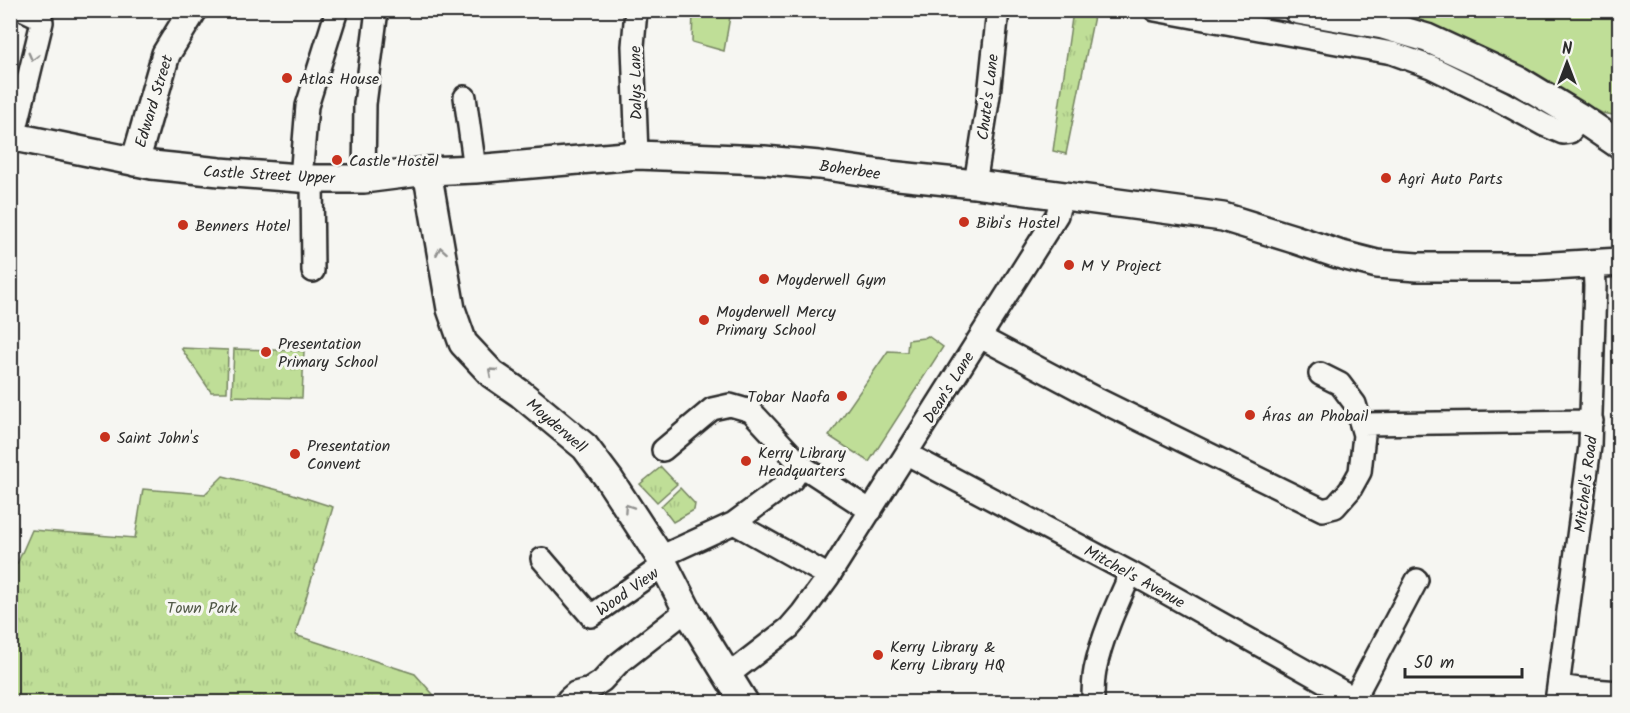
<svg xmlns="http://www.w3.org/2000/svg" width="1630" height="713" viewBox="0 0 1630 713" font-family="Kalam,sans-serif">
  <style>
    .grass { fill: url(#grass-tufts); stroke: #758461; stroke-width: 1.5 }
    .garden { fill: #bfde97; stroke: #758461; stroke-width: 1.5 }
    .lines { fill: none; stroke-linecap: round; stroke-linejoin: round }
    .minor-casing { stroke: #2b2b2b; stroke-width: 26 }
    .major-casing { stroke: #2b2b2b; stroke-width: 32 }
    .minor { stroke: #f6f6f2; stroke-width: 21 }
    .major { stroke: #f6f6f2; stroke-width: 27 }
    .oneway { stroke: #90908e }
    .poi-dot { fill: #c8321e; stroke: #f6f6f2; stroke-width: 2 }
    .labels { text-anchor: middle; stroke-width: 6; stroke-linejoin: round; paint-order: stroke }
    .poi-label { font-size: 16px; fill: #2b2b2b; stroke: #f6f6f2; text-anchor: start }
    .street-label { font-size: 16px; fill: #2b2b2b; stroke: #f6f6f2 }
    .park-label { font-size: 16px; fill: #505846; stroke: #f6f6f2 }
  </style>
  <defs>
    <pattern id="grass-tufts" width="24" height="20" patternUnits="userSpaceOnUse" patternTransform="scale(1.5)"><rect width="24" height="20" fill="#bfde97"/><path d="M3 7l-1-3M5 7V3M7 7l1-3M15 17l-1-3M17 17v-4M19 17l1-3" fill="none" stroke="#a4bf82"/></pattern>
  </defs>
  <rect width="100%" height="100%" fill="#f6f6f2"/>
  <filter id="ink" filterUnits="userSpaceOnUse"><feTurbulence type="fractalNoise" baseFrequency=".0167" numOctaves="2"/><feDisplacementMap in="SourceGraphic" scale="12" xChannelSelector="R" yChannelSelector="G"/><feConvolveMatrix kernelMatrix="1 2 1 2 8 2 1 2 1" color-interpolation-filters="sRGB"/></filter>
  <g filter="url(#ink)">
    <path class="grass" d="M 1073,11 L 1095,11 L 1066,154 L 1053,151 Z
      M 181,348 L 228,350 L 227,392 L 211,392 Z
      M 234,349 L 304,351 L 302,398 L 232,396 Z
      M 661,467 L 677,484 L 657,502 L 640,484 Z
      M 223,476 L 290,493 L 333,507 L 295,635 L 415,674 L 440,702 L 11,702 L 10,562 L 17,564 L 32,530 L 135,538 L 143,489 L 205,494 Z
      M 680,488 L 695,504 L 694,510 L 673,522 L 661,506 Z"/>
    <path class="garden" d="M 693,11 L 731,11 L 724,51 L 692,42 Z
      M 1393,11 L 1619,11 L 1619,116 L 1602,113 L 1477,48 Z
      M 928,336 L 943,347 L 869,462 L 829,436 L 888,351 L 907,352 L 908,340 L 924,338 Z"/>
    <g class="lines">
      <g class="minor-casing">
        <path id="minor" d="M 636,10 L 633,46 L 637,155
          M 1155,10 L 1392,53 L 1431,67 L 1502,102 L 1544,125 L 1563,133 L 1570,132 L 1573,128 L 1579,117
          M 465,97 L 475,169
          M 14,137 L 42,22 L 41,18 L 24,10
          M 301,178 L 307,106 L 337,10
          M 312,179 L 313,271
          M 364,179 L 365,104 L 377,10
          M 975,184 L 989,95 L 998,10
          M 980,337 L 1095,398 L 1323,510 L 1335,507 L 1350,490 L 1360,472 L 1364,435 L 1355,404 L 1340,384 L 1320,374
          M 1362,424 L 1592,421
          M 663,450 L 712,409 L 730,405 L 751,411 L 802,466 L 871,511
          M 907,454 L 1131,573 L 1361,702
          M 734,523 L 829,576
          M 660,557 L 734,523 L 792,480 L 802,466
          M 542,559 L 591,616 L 665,564
          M 729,677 L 736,669 L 789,628 L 802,613 L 829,576 L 1057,215 L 1062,196
          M 1559,686 L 1579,689 L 1620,692
          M 568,699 L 575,693 L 590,689 L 602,681 L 618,664 L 687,610
          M 1354,699 L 1417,580
          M 1093,702 C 1093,692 1093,680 1095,670 C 1102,636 1117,604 1131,573
          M 1556,702 L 1590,446 L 1595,286 L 1594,265"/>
      </g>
      <g class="major-casing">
        <path id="major" d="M 1298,10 L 1383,25 L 1427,38 L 1518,80 L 1579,117 L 1620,145
          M 10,136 L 152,165 L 220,172 L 312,179 L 364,179 L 427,171 L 475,169 L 637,155 L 764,160 L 819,165 L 889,175 L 975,184 L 1223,217 L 1294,239 L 1338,254 L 1377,264 L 1417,267 L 1537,267 L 1620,262
          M 135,162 L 166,54 L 193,10
          M 427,171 L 451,309 L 463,343 L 492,374 L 521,394 L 585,447 L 609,479 L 660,557 L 687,610 L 744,702"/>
      </g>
      <use href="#minor" class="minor"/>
      <use href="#major" class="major"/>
    </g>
    <defs><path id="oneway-chevron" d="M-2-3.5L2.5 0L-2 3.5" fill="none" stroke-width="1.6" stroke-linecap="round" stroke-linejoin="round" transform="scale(1.5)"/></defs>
    <g class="oneway">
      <use href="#oneway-chevron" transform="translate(33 57) rotate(104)"/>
      <use href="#oneway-chevron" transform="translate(441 251) rotate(-100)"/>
      <use href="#oneway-chevron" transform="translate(492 372) rotate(-139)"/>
      <use href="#oneway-chevron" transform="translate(628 508) rotate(-124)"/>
    </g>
  </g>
  <g class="poi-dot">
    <circle cx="287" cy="78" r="6"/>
    <circle cx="337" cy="160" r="6"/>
    <circle cx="1386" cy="178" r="6"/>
    <circle cx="964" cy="222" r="6"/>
    <circle cx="183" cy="225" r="6"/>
    <circle cx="1069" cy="265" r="6"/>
    <circle cx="764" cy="279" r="6"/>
    <circle cx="704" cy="320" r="6"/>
    <circle cx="266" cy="352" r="6"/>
    <circle cx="842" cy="396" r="6"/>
    <circle cx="1250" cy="415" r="6"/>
    <circle cx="105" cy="437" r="6"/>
    <circle cx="295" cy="454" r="6"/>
    <circle cx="746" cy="461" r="6"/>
    <circle cx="878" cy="655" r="6"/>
  </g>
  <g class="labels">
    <g class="poi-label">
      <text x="299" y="84">Atlas House</text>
      <text x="349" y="166">Castle Hostel</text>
      <text x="1398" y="184">Agri Auto Parts</text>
      <text x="976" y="228">Bibi's Hostel</text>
      <text x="195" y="231">Benners Hotel</text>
      <text x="1081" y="271">M Y Project</text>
      <text x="776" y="285">Moyderwell Gym</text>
      <text x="716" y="317">Moyderwell Mercy<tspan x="716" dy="18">Primary School</tspan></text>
      <text x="278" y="349">Presentation<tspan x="278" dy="18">Primary School</tspan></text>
      <text x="830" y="402" text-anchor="end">Tobar Naofa</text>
      <text x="1262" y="421">Áras an Phobail</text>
      <text x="117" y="443">Saint John's</text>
      <text x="307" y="451">Presentation<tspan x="307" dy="18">Convent</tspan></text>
      <text x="758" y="458">Kerry Library<tspan x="758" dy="18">Headquarters</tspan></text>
      <text x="890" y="652">Kerry Library &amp;<tspan x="890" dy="18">Kerry Library HQ</tspan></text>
    </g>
    <g class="street-label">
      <text transform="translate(635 83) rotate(-91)" y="6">Dalys Lane</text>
      <text transform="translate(987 97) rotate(-83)" y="6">Chute's Lane</text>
      <text transform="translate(153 101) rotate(-73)" y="6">Edward Street</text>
      <text transform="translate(850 169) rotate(8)" y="6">Boherbee</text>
      <text transform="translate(269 174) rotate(3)" y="6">Castle Street Upper</text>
      <text transform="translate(948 387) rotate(-58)" y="6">Dean's Lane</text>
      <text transform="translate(557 425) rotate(41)" y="6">Moyderwell</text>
      <text transform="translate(1585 484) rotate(-83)" y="6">Mitchel's Road</text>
      <text transform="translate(1135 576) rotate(29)" y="6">Mitchel's Avenue</text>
      <text transform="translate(627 591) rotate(-35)" y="6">Wood View</text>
    </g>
    <g class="park-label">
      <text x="202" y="613">Town Park</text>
    </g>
  </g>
  <rect width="1630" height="713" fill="none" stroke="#f6f6f2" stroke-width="36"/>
  <rect x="18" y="18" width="1594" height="677" fill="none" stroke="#2b2b2b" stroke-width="2" filter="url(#ink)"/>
  <g transform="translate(1567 63)" stroke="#f6f6f2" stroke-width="4.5" paint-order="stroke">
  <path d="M0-4.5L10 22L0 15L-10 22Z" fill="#2b2b2b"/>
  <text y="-9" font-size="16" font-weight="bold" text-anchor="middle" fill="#2b2b2b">N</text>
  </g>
  <path d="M1405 668v9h117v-9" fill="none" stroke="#2b2b2b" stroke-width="3"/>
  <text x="1414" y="668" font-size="18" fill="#2b2b2b" stroke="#f6f6f2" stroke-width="4.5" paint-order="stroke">50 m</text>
</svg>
